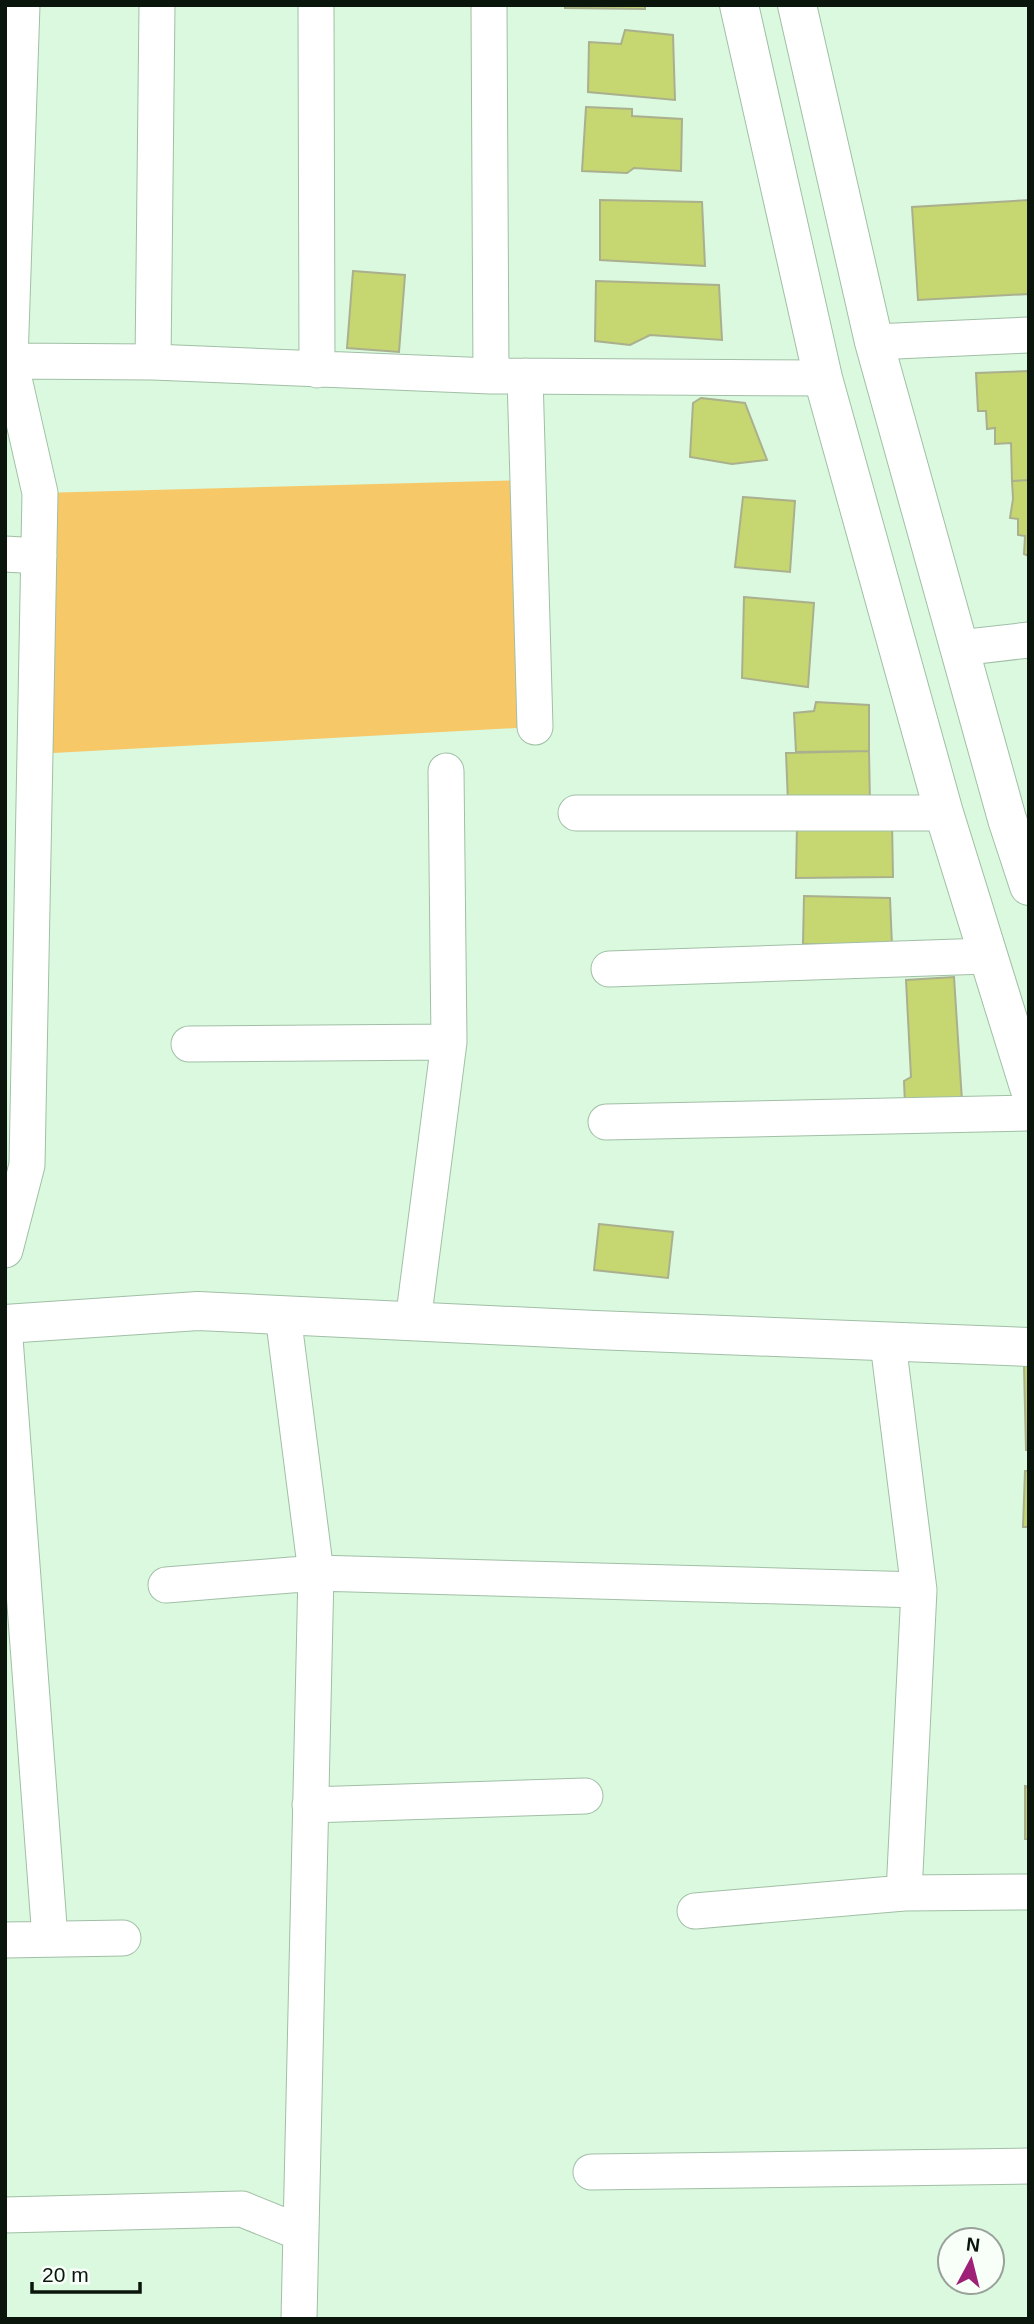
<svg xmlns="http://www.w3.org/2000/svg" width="1034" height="2324" viewBox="0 0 1034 2324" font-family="Helvetica,sans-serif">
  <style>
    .green { fill: #f6c868 }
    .building { fill: #c6d671; stroke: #aab08e; stroke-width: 2 }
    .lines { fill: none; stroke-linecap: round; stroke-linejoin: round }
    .street-casing { stroke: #a1bfa6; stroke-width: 37 }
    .secondary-casing { stroke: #a1bfa6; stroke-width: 40 }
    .highway-casing { stroke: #a1bfa6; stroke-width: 40 }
    .street { stroke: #fff; stroke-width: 35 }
    .secondary { stroke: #fff; stroke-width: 38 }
    .highway { stroke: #fff; stroke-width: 38 }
  </style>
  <rect width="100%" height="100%" fill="#daf9df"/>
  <path class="green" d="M 531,480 L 535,727 L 35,754 L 40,493 Z"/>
  <path class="building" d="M 565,5 L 645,5 L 645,9 L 565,8 Z
    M 625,30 L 673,35 L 675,100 L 588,92 L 589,42 L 621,44 Z
    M 586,107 L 632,109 L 632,116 L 682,119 L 681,171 L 634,168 L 627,173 L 582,171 Z
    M 600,200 L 702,202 L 705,266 L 600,260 Z
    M 1029,200 L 1029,294 L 918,300 L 912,207 Z
    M 353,271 L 405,275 L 399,352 L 347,348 Z
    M 596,281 L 719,285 L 722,340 L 650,335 L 630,345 L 595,341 Z
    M 1029,371 L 1029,480 L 1012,481 L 1011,443 L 995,444 L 995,428 L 987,429 L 986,411 L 978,411 L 976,373 Z
    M 701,398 L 745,403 L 767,460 L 732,464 L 690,457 L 693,403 Z
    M 1029,480 L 1029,556 L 1024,554 L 1025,536 L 1018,535 L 1018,519 L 1010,518 L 1013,499 L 1012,481 Z
    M 743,497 L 795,501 L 790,572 L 735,567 Z
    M 744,597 L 814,603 L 808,687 L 742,678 Z
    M 816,702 L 869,705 L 869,751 L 796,752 L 794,713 L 814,711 Z
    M 869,751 L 870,803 L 788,802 L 786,753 Z
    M 892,822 L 893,877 L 796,878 L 797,824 Z
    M 804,896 L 890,898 L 892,946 L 803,944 Z
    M 954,977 L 962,1101 L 905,1104 L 904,1081 L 911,1077 L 906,980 Z
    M 599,1224 L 673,1232 L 668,1278 L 594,1270 Z
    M 1029,1365 L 1029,1450 L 1026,1450 L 1024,1366 Z
    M 1025,1471 L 1029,1471 L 1029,1527 L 1023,1527 Z
    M 1025,1786 L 1029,1787 L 1029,1839 L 1025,1839 Z"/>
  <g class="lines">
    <g class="street-casing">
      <path id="street" d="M 316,5 L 317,370
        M 489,5 L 491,376
        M 874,342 L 1029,335
        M 10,361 L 153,362 L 491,376 L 823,378
        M 153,362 L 157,5
        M 525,376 L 535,727
        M 5,554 L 39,556
        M 959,648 L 1029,640
        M 576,813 L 944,813
        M 609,969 L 986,956
        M 189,1044 L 449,1042
        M 606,1122 L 1029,1113
        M 5,1250 L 27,1165 L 40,493 L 10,361 L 22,5
        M 283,1315 L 316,1573 L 299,2319
        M 413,1322 L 449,1042 L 446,771
        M 5,1338 L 50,1939
        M 888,1343 L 919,1590 L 904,1893
        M 166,1585 L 316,1573 L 919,1590
        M 310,1805 L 585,1796
        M 695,1911 L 904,1893 L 1029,1892
        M 5,1940 L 123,1938
        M 591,2172 L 1029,2166
        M 5,2215 L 242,2209 L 301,2233"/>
    </g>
    <g class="secondary-casing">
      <path id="secondary" d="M 5,1324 L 198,1311 L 595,1330 L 1029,1347"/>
    </g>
    <g class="highway-casing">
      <path id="highway" d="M 739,5 L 823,378 L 944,813 L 1029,1087
        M 797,5 L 874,342 L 1007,819 L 1029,886"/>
    </g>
    <use href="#street" class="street"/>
    <use href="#secondary" class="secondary"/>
    <use href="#highway" class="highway"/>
  </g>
  <rect width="1034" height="2324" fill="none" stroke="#0a150c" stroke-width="14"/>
  <g transform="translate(971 2261) rotate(7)"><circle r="33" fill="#f8fff9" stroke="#99a19a" stroke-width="2"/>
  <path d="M0-5L12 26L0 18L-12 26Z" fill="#9e2177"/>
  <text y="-10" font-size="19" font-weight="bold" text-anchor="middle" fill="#0a150c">N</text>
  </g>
  <path d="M32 2282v10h108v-10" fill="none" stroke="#0a150c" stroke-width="3.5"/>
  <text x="42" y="2282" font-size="21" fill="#0a150c" stroke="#f8fff9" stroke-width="5" paint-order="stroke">20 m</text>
</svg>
